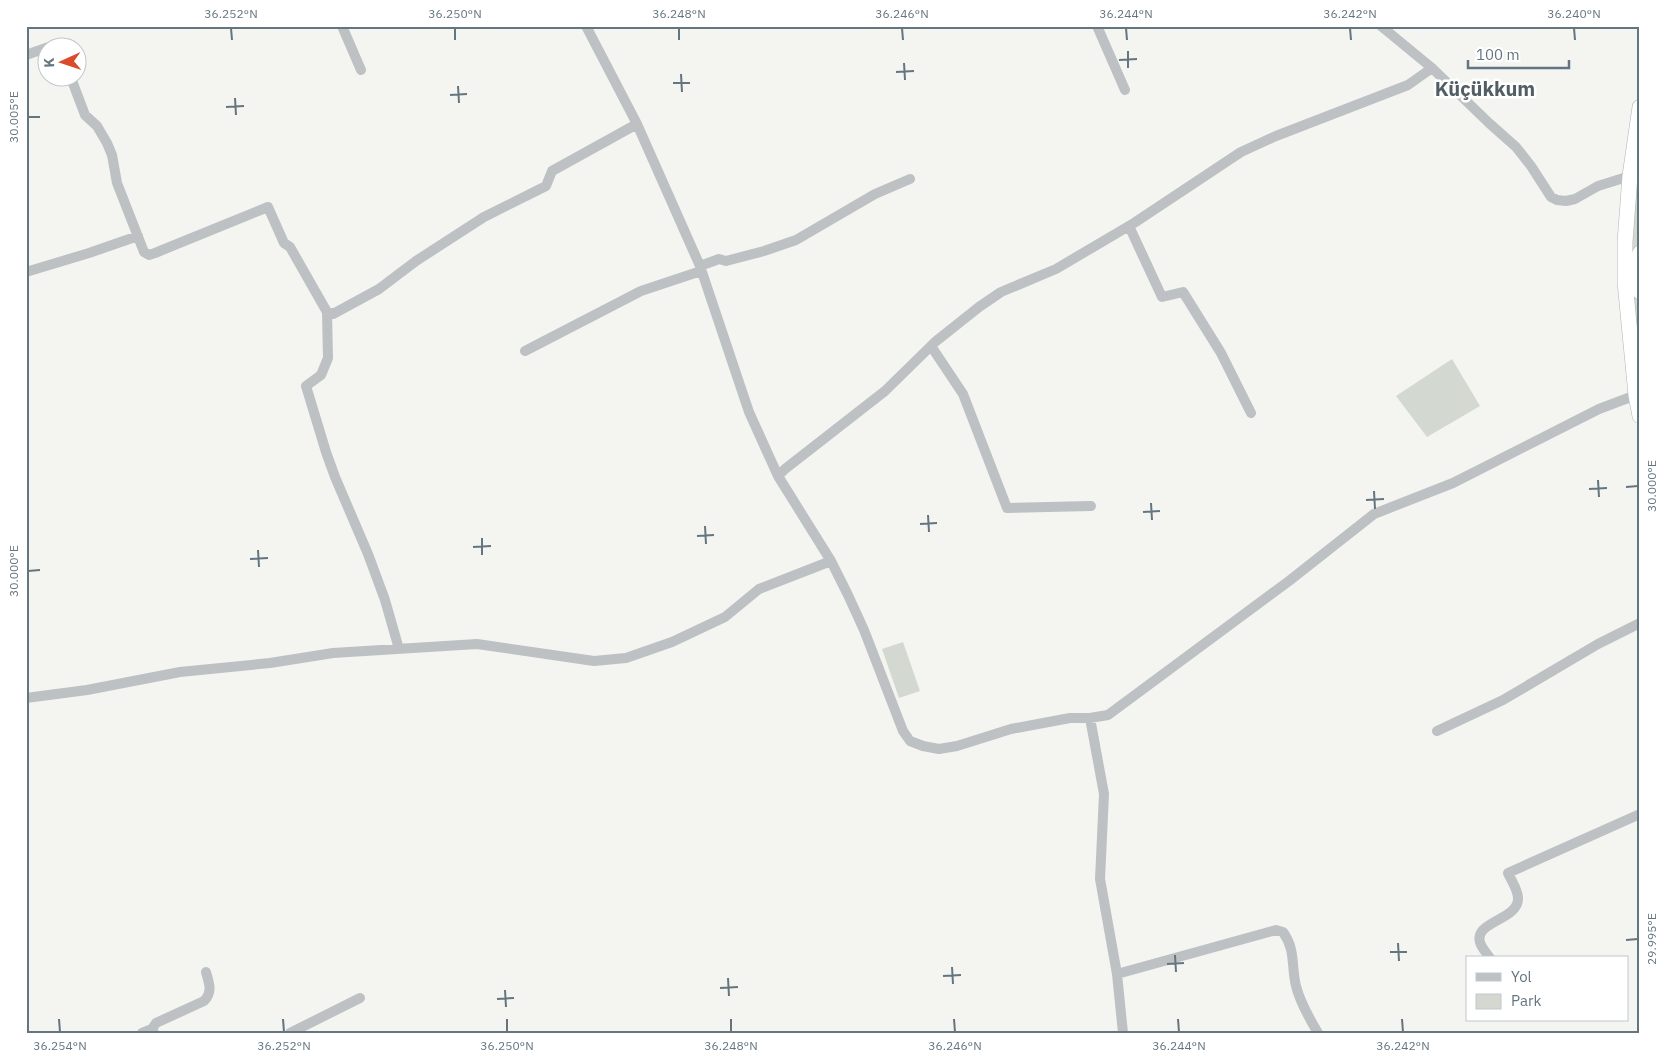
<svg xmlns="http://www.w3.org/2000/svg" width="1666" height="1059" viewBox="0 0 1666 1059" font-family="'IBM Plex Sans',sans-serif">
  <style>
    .green { fill: #d3d9d0 }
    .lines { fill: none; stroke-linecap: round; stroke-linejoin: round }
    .highway-casing { stroke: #b0b4b7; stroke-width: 16 }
    .minor { stroke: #bdc1c4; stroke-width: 10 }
    .highway { stroke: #fff; stroke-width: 15 }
    .ticks { fill: none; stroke: #647580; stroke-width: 2 }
    .labels { text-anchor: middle; stroke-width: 5; stroke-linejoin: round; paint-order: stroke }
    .district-label { font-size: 20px; font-weight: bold; fill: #525e65; stroke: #fff }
    .neatline { fill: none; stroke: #647580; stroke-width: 2 }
    .ticks-label { font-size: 12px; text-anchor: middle; fill: #647580 }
  </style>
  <rect width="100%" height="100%" fill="#f4f4f0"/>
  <path class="green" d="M 1640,150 L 1640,209 L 1636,259 L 1636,286 L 1640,360 L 1629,260 Z
    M 1452,359 L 1480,406 L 1427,437 L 1396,396 Z
    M 903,642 L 920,691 L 899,698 L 882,649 Z"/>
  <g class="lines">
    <g class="highway-casing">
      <path id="highway" d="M 1640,107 L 1630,176 L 1625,242 L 1625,282 L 1636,395 L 1640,416
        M 1640,253 L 1640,292"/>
    </g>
    <path class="minor" d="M 342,26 L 361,70
      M 586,26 L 637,124 L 700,266 L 749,412 L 778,476 L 831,561 L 848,595 L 864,630 L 903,731 L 910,741 L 923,746 L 939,749 L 957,746 L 1011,729 L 1070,718 L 1090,718 L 1108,715 L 1289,581 L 1374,514 L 1453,483 L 1599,409 L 1636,395
      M 1097,26 L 1125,90
      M 1381,26 L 1432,68 L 1489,123 L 1516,147 L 1531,166 L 1551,197 L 1557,200 L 1566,201 L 1575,199 L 1598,186 L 1630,176
      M 26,55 L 57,44 L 59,48
      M 71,78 L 85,115 L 97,126 L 107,143 L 112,155 L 117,183 L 144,252 L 149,255 L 155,253 L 268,207 L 284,243 L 290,247 L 327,312 L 333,314 L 379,289 L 416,261 L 484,217 L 546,186 L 552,171 L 637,124
      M 1129,226 L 1162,297 L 1183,292 L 1221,353 L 1251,413
      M 700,266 L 719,259 L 726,261 L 764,251 L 796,240 L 875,194 L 910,179
      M 26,272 L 89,253 L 138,236
      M 327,312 L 328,358 L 321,375 L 306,386 L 326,452 L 335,477 L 368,554 L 385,600 L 399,649
      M 931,346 L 963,394 L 1007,508 L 1091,506
      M 525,351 L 641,291 L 701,271
      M 778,476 L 785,469 L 885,391 L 935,342 L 979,307 L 1001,292 L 1056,269 L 1134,223 L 1241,152 L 1276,136 L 1408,85 L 1432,68
      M 26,698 L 87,690 L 180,672 L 270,663 L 333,653 L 477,644 L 594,661 L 626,658 L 672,642 L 725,617 L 759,589 L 831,561
      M 1090,718 L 1104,794 L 1100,879 L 1117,974 L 1123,1033
      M 1437,731 L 1503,700 L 1598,644 L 1640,623
      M 1490,958 C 1487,954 1483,949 1481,945 C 1470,921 1519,921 1518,898 C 1518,890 1511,880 1508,873 L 1640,814
      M 1117,974 L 1276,930 L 1283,932 C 1296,950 1291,966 1296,986 C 1300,1002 1309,1018 1318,1033
      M 152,1029 L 156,1023 L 204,1001 C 213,992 209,983 206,972
      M 142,1033 L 152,1029 L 154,1033
      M 290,1033 L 360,998"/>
    <use href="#highway" class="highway"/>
  </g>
  <path class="ticks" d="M 231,28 L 232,40M 455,28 L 455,40M 679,28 L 679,40M 902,28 L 903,40M 1126,28 L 1127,40M 1350,28 L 1351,40M 1574,28 L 1575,40M 1128,51 L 1128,68M 1119,60 L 1137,59M 904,63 L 905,80M 896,72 L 914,71M 681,74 L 682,92M 673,83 L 690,83M 458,86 L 459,103M 450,95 L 467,94M 235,98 L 236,115M 226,107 L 244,106M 28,117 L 40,117M 1598,480 L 1599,497M 1626,487 L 1638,486M 1589,489 L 1607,488M 1374,491 L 1375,509M 1366,500 L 1384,499M 1151,503 L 1152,520M 1143,512 L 1160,511M 928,515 L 929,532M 920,524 L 937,523M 705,526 L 706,544M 697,536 L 714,535M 482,538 L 482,555M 473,547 L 491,546M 258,550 L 259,567M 250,559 L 268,558M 28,571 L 40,570M 1626,940 L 1638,939M 1398,943 L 1399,961M 1390,952 L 1407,952M 1175,955 L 1176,972M 1167,964 L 1184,963M 952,967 L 953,984M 943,976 L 961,975M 728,978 L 729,996M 720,988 L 738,987M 505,990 L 506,1007M 497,999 L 514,998M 59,1019 L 60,1032M 283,1019 L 284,1032M 507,1019 L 507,1032M 731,1019 L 731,1032M 954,1019 L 955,1032M 1178,1019 L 1179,1032M 1402,1019 L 1403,1032"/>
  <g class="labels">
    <g class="district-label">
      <text x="1485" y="96">Küçükkum</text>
    </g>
  </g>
  <rect width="1666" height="1059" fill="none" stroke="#ffffff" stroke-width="55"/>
  <rect x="1466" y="956" width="162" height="65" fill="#ffffff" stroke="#c1c8cc"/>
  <rect x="1476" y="973" width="25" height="8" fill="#bdc1c4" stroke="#c1c8cc"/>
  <text x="1511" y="982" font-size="15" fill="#647580">Yol</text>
  <rect x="1476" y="994" width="25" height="15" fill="#d3d9d0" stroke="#c1c8cc"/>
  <text x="1511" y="1006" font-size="15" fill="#647580">Park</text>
  <g transform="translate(62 62) rotate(267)"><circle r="24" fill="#ffffff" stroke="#c1c8cc"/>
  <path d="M0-4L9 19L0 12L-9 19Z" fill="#d94b2b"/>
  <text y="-8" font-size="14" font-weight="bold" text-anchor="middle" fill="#647580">K</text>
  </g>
  <path d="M1468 60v8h101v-8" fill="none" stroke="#647580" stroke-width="2.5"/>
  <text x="1476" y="60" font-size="15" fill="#647580" stroke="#ffffff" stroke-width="4" paint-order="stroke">100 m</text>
  <rect x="28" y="28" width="1610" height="1004" class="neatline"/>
  <g class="ticks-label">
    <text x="231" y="18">36.252°N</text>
    <text x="455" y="18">36.250°N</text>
    <text x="679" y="18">36.248°N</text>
    <text x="902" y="18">36.246°N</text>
    <text x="1126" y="18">36.244°N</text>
    <text x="1350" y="18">36.242°N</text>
    <text x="1574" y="18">36.240°N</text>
    <text transform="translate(14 117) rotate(-90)" y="4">30.005°E</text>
    <text transform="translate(1652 486) rotate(-90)" y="4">30.000°E</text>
    <text transform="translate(14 571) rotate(-90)" y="4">30.000°E</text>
    <text transform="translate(1652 939) rotate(-90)" y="4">29.995°E</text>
    <text x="60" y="1050">36.254°N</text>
    <text x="284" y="1050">36.252°N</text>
    <text x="507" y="1050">36.250°N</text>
    <text x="731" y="1050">36.248°N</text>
    <text x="955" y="1050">36.246°N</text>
    <text x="1179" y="1050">36.244°N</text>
    <text x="1403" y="1050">36.242°N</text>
  </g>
</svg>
